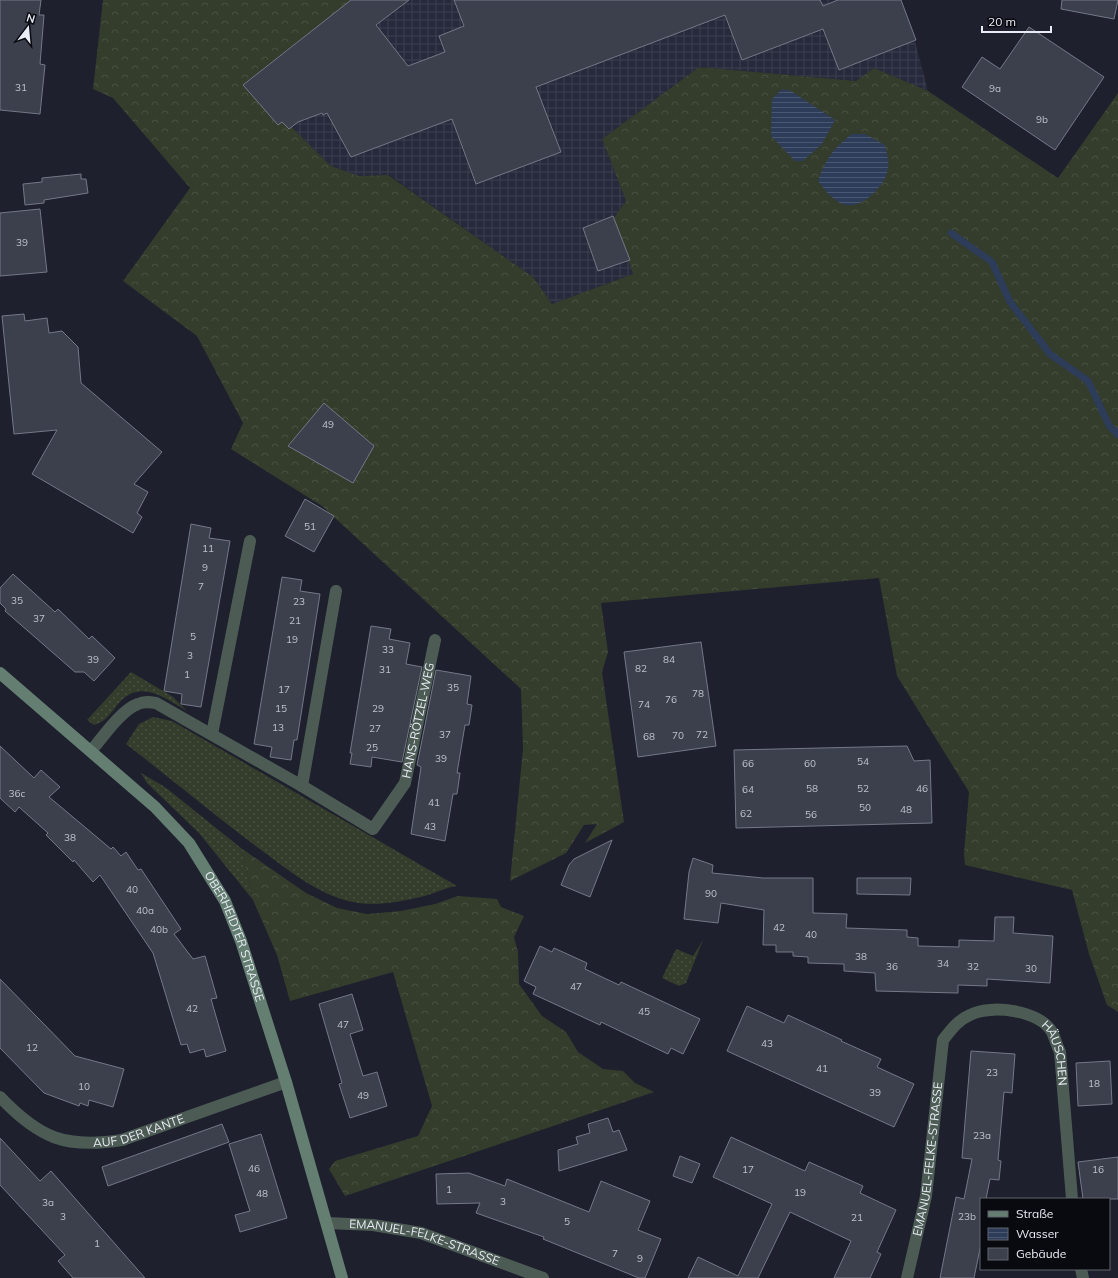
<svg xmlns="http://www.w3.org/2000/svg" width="1118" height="1278" viewBox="0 0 1118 1278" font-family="Mulish,sans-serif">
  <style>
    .industrial { fill: url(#industrial-grid) }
    .grass { fill: url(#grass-dots) }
    .forest { fill: url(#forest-crowns) }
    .water { fill: url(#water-rules) }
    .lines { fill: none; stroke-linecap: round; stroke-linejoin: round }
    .stream { stroke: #2d3c58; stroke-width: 7 }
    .building { fill: #3c404d; stroke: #747887 }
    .street { stroke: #4c5c54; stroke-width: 12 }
    .secondary { stroke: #647e71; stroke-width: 12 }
    .labels { text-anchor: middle; stroke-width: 3; stroke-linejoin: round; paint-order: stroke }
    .number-label { font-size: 10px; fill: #bec1cb }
    .street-label { font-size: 12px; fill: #e9ecf5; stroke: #090a10 }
  </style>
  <defs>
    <pattern id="industrial-grid" width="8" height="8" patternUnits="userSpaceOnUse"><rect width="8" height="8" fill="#262a3c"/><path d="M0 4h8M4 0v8" fill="none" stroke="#3b3f4f"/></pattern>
    <pattern id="grass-dots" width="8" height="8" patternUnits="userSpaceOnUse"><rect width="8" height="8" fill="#343d2c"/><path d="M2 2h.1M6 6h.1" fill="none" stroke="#485041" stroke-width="1.8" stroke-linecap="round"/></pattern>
    <pattern id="forest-crowns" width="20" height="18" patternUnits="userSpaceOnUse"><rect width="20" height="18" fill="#343d2c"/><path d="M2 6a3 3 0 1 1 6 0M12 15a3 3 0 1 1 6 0" fill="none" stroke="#485041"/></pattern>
    <pattern id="water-rules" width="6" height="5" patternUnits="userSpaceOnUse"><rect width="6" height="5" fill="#2d3c58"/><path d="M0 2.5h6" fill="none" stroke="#4b5871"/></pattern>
  </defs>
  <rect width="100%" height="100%" fill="#1e202d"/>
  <path class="industrial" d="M 351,0 L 901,0 L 912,30 L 928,91 L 874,68 L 856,81 L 699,67 L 602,139 L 626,201 L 613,219 L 633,274 L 552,304 L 533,277 L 389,175 L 359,176 L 331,166 L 246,82 Z"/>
  <path class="grass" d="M 131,672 L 173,697 L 187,711 C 162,696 137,677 115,708 C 109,716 104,722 94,725 L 87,720 Z
    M 153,717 L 172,721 L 457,886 C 447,887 438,892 428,895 C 405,901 377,907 353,902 C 317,895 286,868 257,847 C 213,814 170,778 126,744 L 139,724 Z
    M 141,773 L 165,787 L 241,848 L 253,900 L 199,833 L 147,783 Z
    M 703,940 L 686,983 L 679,986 L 662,978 L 676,949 L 693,956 Z"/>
  <path class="forest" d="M 103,0 L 351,0 L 246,82 L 331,166 L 359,176 L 388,175 L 533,277 L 552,304 L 633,274 L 613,219 L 626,201 L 602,139 L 699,67 L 856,81 L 874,68 L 928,91 L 1058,178 L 1118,93 L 1118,1012 L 1107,1005 L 1089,954 L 1072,890 L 965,865 L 964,854 L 969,792 L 897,676 L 879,578 L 601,603 L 608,652 L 602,672 L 624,822 L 585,843 L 597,824 L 584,825 L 566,853 L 510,881 L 523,749 L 521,689 L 322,506 L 231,449 L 243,423 L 197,336 L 123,281 L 190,188 L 113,98 L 93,89 Z
    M 241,848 L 306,893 L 337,908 L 367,914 L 401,911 L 435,904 L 458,896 L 497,899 L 501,907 L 524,916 L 514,937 L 518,952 L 519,984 L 542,1016 L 566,1032 L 578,1052 L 603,1069 L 623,1071 L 635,1083 L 654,1092 L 345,1196 L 329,1169 L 335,1161 L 418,1136 L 432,1106 L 393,972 L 290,1001 L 277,955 L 253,900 Z"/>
  <path class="water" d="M 782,89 L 791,91 L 835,120 L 822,144 L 803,161 L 795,161 L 771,136 L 772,99 Z
    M 852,134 L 865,134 L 885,145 C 887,154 890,163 887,173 C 882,189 858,213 840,203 C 831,198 824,189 818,181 C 826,159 833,148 852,134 Z"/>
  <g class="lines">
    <path class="stream" d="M 951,233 L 992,262 L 1010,302 L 1050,354 L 1088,381 L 1109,425 L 1118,435"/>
  </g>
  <path class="building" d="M 0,0 L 41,0 L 39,15 L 44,15 L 40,64 L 45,65 L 40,114 L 0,110 Z
    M 351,0 L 409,0 L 376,25 L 408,66 L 445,52 L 439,36 L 464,26 L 454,0 L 820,0 L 823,6 L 838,0 L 901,0 L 916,40 L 839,70 L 823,29 L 742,60 L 725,15 L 536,87 L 561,152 L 476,184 L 452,119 L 351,157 L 327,113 L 323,115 L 322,113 L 298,122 L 289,129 L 282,122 L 278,125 L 243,85 Z
    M 1062,0 L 1118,0 L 1114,19 L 1061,9 Z
    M 1029,27 L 1104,77 L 1055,150 L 962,87 L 982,57 L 1000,69 Z
    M 81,174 L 81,179 L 86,179 L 88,193 L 44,200 L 44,203 L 25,205 L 23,184 L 42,182 L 42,178 Z
    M 40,209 L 47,272 L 0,276 L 0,213 Z
    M 613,216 L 630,260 L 598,271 L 583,228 Z
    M 24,314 L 25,321 L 47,318 L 49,333 L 62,331 L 78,347 L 81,383 L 162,452 L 134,484 L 148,492 L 137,513 L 142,517 L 133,533 L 32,474 L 57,430 L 14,434 L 2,316 Z
    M 324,403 L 374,446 L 353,483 L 288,446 Z
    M 305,499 L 334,516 L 314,552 L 285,536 Z
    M 191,524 L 211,528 L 209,538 L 230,541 L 201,707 L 181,704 L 182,694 L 164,691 Z
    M 13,574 L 55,612 L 58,609 L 89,639 L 92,636 L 115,658 L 94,681 L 84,672 L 75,672 L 5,611 L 6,609 L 0,603 L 0,588 Z
    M 282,577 L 302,580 L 300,591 L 320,594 L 297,740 L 294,740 L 291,760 L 270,757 L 272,747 L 254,744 Z
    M 371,626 L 391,629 L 389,639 L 410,643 L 406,664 L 422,667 L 402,762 L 372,757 L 371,767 L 350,764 L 352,753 L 350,753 Z
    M 701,642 L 716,746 L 638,757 L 624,652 Z
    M 436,670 L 471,676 L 467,704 L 472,705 L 469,725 L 465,725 L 457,773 L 460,773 L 457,794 L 453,794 L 445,841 L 411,834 L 421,767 L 417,765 Z
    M 0,746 L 34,778 L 41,770 L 60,787 L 49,797 L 111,849 L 113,847 L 121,856 L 126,852 L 138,870 L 141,869 L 181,929 L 174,934 L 193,959 L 205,956 L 217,998 L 211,999 L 226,1051 L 206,1057 L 204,1049 L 190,1053 L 187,1044 L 181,1045 L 153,953 L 100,875 L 93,882 L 74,860 L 73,862 L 46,835 L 48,833 L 19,807 L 15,812 L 0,798 Z
    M 907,746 L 914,761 L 930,760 L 932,823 L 736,828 L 734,750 Z
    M 612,840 L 590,897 L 561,885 L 569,865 L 574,859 Z
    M 693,858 L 713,865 L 712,873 L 763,878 L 813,878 L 813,913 L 847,914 L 846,928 L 907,930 L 907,937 L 918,938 L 918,946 L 959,947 L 959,940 L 994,941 L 995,917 L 1014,917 L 1013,933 L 1053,936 L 1050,983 L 987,979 L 987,986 L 958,985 L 958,993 L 876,991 L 875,973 L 844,971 L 844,964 L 808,963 L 808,957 L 793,956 L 793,952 L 776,952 L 776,945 L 763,945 L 764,910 L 721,903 L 718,923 L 684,919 L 689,872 Z
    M 857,878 L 911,878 L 910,895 L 857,894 Z
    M 540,946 L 552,952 L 554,948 L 587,963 L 585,969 L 619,985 L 621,982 L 700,1019 L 683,1054 L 671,1048 L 668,1054 L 601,1022 L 600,1025 L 533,994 L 536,987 L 524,981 Z
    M 0,979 L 75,1056 L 124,1069 L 113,1107 L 89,1100 L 88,1106 L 80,1103 L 79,1106 L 44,1093 L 0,1048 Z
    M 352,994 L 363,1030 L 350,1034 L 363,1076 L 377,1072 L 387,1106 L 350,1118 L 339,1084 L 342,1083 L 319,1004 Z
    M 747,1006 L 784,1023 L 788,1015 L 842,1040 L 841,1041 L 881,1059 L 877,1067 L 914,1084 L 894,1127 L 727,1051 Z
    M 971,1051 L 1015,1054 L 1012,1093 L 1004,1092 L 998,1160 L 1001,1161 L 999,1180 L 990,1179 L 986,1199 L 981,1199 L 981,1244 L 974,1278 L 940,1278 L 956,1197 L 964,1199 L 972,1159 L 962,1158 Z
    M 1110,1061 L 1112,1104 L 1078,1106 L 1076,1063 Z
    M 608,1118 L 613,1132 L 619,1130 L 627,1150 L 559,1171 L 558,1150 L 578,1144 L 576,1137 L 590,1133 L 588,1124 Z
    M 222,1124 L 229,1142 L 108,1186 L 102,1167 Z
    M 261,1134 L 287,1218 L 240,1232 L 235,1215 L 250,1211 L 229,1144 Z
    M 731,1137 L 805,1171 L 809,1162 L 863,1186 L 860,1193 L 896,1210 L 877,1252 L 881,1254 L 870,1278 L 834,1278 L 851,1241 L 790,1212 L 758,1278 L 688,1278 L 698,1257 L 738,1276 L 772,1204 L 713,1177 Z
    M 0,1138 L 40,1181 L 51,1171 L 145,1278 L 73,1278 L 58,1261 L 65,1255 L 0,1185 Z
    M 680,1156 L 700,1164 L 692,1183 L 673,1176 Z
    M 1118,1157 L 1118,1199 L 1083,1199 L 1078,1162 Z
    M 469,1173 L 505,1186 L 507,1179 L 589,1212 L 601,1181 L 650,1201 L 638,1230 L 661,1239 L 645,1278 L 639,1278 L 543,1239 L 544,1237 L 476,1213 L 480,1203 L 437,1204 L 436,1174 Z"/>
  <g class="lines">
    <g class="street">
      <path d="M 212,734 L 250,541"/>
      <path d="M 91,751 C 103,737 121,710 138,704 C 144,701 150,702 156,703 L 302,786 L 336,591"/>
      <path id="s1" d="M 302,786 L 373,829 L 405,783 L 435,640"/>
      <path id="s2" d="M 0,1097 C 39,1138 65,1149 122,1140 L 286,1082"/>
      <path id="s3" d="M 327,1223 L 373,1225 L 421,1233 L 543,1278"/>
      <path d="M 1081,1269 L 1083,1278"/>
      <path id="s4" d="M 907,1278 L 926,1196 L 943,1040 C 951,1030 958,1020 970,1015 C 991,1004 1039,1010 1052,1032 C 1055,1038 1057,1046 1060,1052 L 1072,1199"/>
    </g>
    <path class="secondary" id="s5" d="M 0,673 L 155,807 L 189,843 L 225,901 L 241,941 L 286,1082 L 342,1278"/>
  </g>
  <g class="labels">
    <g class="number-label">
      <text x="21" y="91">31</text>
      <text x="995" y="92">9a</text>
      <text x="1042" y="123">9b</text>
      <text x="22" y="246">39</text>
      <text x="328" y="428">49</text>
      <text x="310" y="530">51</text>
      <text x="208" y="552">11</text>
      <text x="205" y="571">9</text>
      <text x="201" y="590">7</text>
      <text x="17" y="604">35</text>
      <text x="299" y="605">23</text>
      <text x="39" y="622">37</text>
      <text x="295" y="624">21</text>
      <text x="193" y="640">5</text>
      <text x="292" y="643">19</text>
      <text x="388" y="653">33</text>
      <text x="190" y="659">3</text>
      <text x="93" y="663">39</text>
      <text x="669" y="663">84</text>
      <text x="641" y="672">82</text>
      <text x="385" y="673">31</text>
      <text x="187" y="678">1</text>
      <text x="453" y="691">35</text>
      <text x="284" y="693">17</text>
      <text x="698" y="697">78</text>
      <text x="671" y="703">76</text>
      <text x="644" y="708">74</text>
      <text x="281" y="712">15</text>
      <text x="378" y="712">29</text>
      <text x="278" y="731">13</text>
      <text x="375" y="732">27</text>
      <text x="445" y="738">37</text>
      <text x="702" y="738">72</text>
      <text x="678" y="739">70</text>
      <text x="649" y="740">68</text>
      <text x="372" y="751">25</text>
      <text x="441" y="762">39</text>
      <text x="863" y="765">54</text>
      <text x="748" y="767">66</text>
      <text x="810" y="767">60</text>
      <text x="812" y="792">58</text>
      <text x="863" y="792">52</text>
      <text x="922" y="792">46</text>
      <text x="748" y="793">64</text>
      <text x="17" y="797">36c</text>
      <text x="434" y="806">41</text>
      <text x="865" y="811">50</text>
      <text x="906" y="813">48</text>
      <text x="746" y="817">62</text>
      <text x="811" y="818">56</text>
      <text x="430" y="830">43</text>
      <text x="70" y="841">38</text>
      <text x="132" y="893">40</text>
      <text x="711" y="897">90</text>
      <text x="145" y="914">40a</text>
      <text x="779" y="931">42</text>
      <text x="159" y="933">40b</text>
      <text x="811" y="938">40</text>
      <text x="861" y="960">38</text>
      <text x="943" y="967">34</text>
      <text x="892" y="970">36</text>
      <text x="973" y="970">32</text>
      <text x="1031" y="972">30</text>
      <text x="576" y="990">47</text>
      <text x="192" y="1012">42</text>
      <text x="644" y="1015">45</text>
      <text x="343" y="1028">47</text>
      <text x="767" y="1047">43</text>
      <text x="32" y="1051">12</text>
      <text x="822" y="1072">41</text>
      <text x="992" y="1076">23</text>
      <text x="1094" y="1087">18</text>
      <text x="84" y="1090">10</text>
      <text x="875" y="1096">39</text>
      <text x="363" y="1099">49</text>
      <text x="982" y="1139">23a</text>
      <text x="254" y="1172">46</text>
      <text x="748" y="1173">17</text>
      <text x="1098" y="1173">16</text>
      <text x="449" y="1193">1</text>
      <text x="800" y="1196">19</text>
      <text x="262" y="1197">48</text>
      <text x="503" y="1205">3</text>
      <text x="48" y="1206">3a</text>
      <text x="63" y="1220">3</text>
      <text x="967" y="1220">23b</text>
      <text x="857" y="1221">21</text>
      <text x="567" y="1225">5</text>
      <text x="97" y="1247">1</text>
      <text x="615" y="1257">7</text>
      <text x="640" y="1262">9</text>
    </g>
    <g class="street-label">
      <text dy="4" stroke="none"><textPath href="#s1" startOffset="203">HANS-RÖTZEL-WEG</textPath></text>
      <text dy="4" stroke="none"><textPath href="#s5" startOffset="359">OBERHEIDTER STRASSE</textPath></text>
      <text dy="4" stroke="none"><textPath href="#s4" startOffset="389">HÄUSCHEN</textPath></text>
      <text dy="4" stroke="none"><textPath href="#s2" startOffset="155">AUF DER KANTE</textPath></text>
      <text dy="4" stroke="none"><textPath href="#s4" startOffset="121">EMANUEL-FELKE-STRASSE</textPath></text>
      <text dy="4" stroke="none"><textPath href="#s3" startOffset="100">EMANUEL-FELKE-STRASSE</textPath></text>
    </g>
  </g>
  <rect x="980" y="1198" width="130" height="72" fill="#090a10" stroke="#63646c"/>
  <rect x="988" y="1211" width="20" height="6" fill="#647e71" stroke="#63646c"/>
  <text x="1016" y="1218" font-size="12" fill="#e9ecf5">Straße</text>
  <rect x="988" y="1228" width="20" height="12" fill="url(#water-rules)" stroke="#63646c"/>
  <text x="1016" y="1238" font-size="12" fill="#e9ecf5">Wasser</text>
  <rect x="988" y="1248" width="20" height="12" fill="#3c404d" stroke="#63646c"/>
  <text x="1016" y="1258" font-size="12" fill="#e9ecf5">Gebäude</text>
  <g transform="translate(28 28) rotate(16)" stroke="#090a10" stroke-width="3" paint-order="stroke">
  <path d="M0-3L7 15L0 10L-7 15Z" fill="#e9ecf5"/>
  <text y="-6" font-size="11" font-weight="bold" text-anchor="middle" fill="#e9ecf5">N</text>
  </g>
  <path d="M982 26v6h69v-6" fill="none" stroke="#e9ecf5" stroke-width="2"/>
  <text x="988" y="26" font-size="12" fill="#e9ecf5" stroke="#090a10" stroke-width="3" paint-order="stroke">20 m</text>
</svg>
